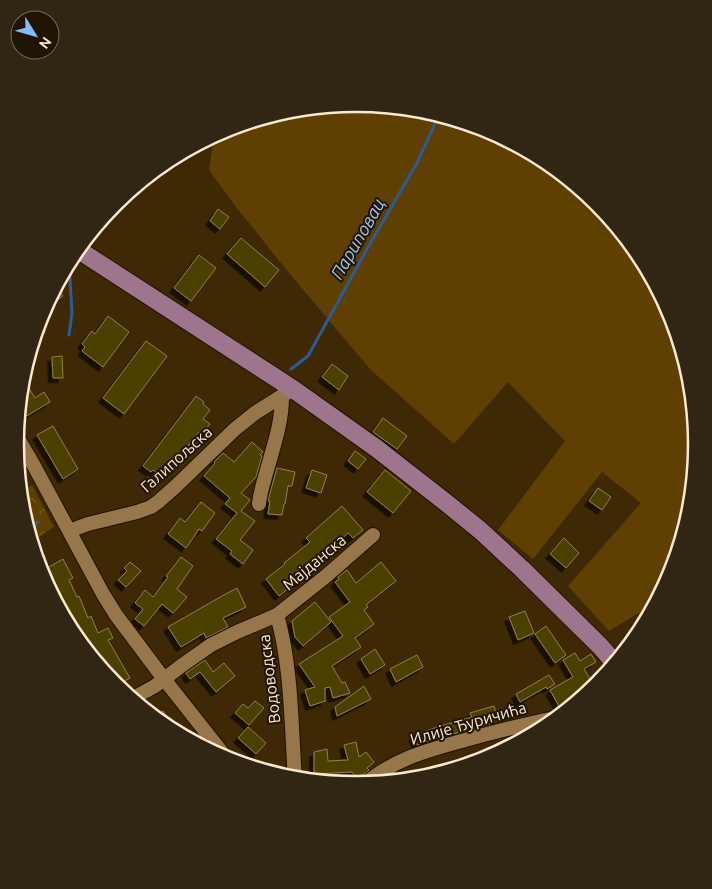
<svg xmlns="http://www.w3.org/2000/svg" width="712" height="889" viewBox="0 0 712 889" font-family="Ubuntu,sans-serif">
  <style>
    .grass { fill: #603f03 }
    .forest { fill: url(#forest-crowns) }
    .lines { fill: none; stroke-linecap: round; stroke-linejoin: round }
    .stream { stroke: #295d9a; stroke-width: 3 }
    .building { fill: #4c3f05; stroke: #8f814d; filter: url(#shadow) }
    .minor-casing { stroke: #221300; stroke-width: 16 }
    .major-casing { stroke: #221300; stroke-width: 20 }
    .minor { stroke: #97774a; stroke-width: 14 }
    .major { stroke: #9f758e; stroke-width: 18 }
    .labels { text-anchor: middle; stroke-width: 4; stroke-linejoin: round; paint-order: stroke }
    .street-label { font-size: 16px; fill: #fae8d1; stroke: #201403 }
    .water-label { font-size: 18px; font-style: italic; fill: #9cc6fa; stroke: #201403 }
    .rim { fill: none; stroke: #fae8d1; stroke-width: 2.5 }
  </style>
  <defs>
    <pattern id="forest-crowns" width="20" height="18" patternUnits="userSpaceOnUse" patternTransform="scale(1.25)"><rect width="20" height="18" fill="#603f03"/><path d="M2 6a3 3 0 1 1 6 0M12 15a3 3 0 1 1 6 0" fill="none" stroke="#785b27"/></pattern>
    <filter id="shadow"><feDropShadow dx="-4.5" dy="4.5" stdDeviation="0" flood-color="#0009"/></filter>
  </defs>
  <rect width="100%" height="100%" fill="#3f2905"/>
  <path class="grass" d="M 356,104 L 423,110 L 487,130 L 546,161 L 597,204 L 640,255 L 671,314 L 690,378 L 697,445 L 690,511 L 671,575 L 657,602 L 609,631 L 568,586 L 641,503 L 602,472 L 533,559 L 498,530 L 565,441 L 508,382 L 454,444 L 371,370 L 294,279 L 236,207 L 209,170 L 214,136 L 226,129 L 290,110 Z"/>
  <path class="forest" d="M 32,485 L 54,527 L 31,542 L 22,511 L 20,493 Z"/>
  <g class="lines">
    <path class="stream" d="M 551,165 L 643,262
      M 69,262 L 72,313 L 69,335
      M 291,369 L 308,356 L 367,249 L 417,163 L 439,115
      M 27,530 L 38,522"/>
  </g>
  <path class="building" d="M 218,209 L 229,217 L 220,229 L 210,221 Z
    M 241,238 L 279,270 L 265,287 L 227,254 Z
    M 199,255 L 216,268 L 191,301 L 174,288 Z
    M 56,286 L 63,296 L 43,311 L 51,295 Z
    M 108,316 L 129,332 L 103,367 L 82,351 L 85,347 L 82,344 L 92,331 L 95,334 Z
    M 146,341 L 167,356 L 124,414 L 103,398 Z
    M 62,356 L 63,378 L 53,378 L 52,357 Z
    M 332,364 L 348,376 L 339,390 L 322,377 Z
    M 22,377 L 35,398 L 44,392 L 50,402 L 25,417 L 19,407 Z
    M 196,396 L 204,402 L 203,404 L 210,410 L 203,419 L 210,424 L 202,434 L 199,432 L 179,458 L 182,461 L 176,468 L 170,463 L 160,476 L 153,470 L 151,472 L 143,466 Z
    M 383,418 L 407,436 L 397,449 L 373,432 Z
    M 53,426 L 78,469 L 63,479 L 37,435 Z
    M 252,442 L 263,452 L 260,455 L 262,456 L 256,477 L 241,493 L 250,500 L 241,511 L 255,521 L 240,540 L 253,550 L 243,564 L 230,554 L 232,551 L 216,539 L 237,513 L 225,504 L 230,498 L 204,476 L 215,463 L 214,462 L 223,453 L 234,462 Z
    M 355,451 L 366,459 L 358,469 L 348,461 Z
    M 277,468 L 295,472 L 292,486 L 288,486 L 285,504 L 284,504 L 282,515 L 268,514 L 270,501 L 268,501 L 269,497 Z
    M 312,470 L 327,475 L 321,493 L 306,488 Z
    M 385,470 L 411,491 L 393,513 L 367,492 Z
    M 598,488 L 611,497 L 602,510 L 589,501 Z
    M 201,502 L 215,513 L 202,531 L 199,529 L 186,548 L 168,534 L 180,518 L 185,522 Z
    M 342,506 L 363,530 L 353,538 L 348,533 L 313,565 L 316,569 L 299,583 L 298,581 L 279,596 L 266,579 L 285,564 L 284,563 L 310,542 L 306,538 Z
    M 564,538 L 579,553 L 566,568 L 550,554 Z
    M 181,557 L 193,566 L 177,589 L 187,597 L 173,613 L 162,604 L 144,626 L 135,619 L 143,609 L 135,603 L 145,590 L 153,597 L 168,577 L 166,576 Z
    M 63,559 L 73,578 L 69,580 L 77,597 L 79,596 L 88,618 L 91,616 L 98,633 L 108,628 L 113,638 L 108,640 L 130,678 L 116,686 L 72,634 L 41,575 L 40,572 Z
    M 130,562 L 141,571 L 126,587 L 118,580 L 127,571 L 124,568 Z
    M 381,562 L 396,581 L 366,605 L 368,607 L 364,610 L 374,624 L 355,638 L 361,647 L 332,666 L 342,683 L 345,682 L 350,693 L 333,698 L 330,687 L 325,688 L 325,702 L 325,701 L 310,706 L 305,690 L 315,687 L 299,664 L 343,636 L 329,617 L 350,602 L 335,582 L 339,579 L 338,577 L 347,570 L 356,583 Z
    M 237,588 L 246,607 L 223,618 L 228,627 L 206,638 L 204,633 L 181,647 L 168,627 L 222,596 Z
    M 315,602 L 331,622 L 303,646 L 295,637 L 292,621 Z
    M 525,611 L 534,633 L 518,640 L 509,617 Z
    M 546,626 L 566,655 L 555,663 L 535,634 Z
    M 375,649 L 385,665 L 370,674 L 361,659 Z
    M 575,653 L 580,661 L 591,654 L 596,662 L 584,669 L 595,688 L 583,697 L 582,695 L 560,708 L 550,690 L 573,677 L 563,660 Z
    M 417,655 L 423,667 L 396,682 L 390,669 Z
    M 205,660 L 213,672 L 224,663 L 235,676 L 216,692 L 200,672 L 190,679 L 186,673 Z
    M 549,675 L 555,684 L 547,689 L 546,687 L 520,702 L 516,694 Z
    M 364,686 L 371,699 L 337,716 L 335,707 Z
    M 255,701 L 264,708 L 249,725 L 235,713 L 243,704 L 248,708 Z
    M 494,706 L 498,719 L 489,721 L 490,724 L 449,735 L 449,734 L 417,745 L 413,736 L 437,727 L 472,717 L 470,713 Z
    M 163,711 L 178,734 L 166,728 L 159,722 L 155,716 Z
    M 248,727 L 266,743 L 256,754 L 238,738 Z
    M 356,742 L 359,757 L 366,752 L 374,762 L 367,768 L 369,770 L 358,779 L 352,772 L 314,774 L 314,752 L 327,749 L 328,761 L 348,760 L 344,745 Z"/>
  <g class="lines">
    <g class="minor-casing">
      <path id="minor" d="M 16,435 L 33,464 L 103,594 L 116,615 L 164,679 L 228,760
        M 259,504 C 260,492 264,481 267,470 C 274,445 282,422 282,397
        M 69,531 L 88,524 L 137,512 L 151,507 L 158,502 L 176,486 L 235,429 L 255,413 L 293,389
        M 277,615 C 292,668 291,725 295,779
        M 131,698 L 137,696 L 155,686 L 181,666 L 211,645 L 237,632 L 277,615 L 325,577 L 373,535
        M 364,785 C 393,759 429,750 465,740 C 496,731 527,724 559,717"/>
    </g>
    <g class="major-casing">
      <path id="major" d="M 77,249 L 293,389 L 376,448 L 444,501 L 481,531 L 522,569 L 600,646 L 615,663"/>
    </g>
    <use href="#minor" class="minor"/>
    <use href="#major" class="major"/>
  </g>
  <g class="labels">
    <g class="street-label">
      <text transform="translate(176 459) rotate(-42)" y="6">Галипољска</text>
      <text transform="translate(314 562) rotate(-40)" y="6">Мајданска</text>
      <text transform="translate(269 679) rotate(-97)" y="6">Водоводска</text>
      <text transform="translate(468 723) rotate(-16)" y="6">Илије Ђуричића</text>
    </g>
    <g class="water-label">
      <text transform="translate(358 239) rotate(-60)" y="6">Париповац</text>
    </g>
  </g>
  <path d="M0 0H712V889H0ZM24 444a332 332 0 1 1 664 0a332 332 0 1 1-664 0Z" fill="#312513" fill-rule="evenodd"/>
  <path class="rim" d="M24 444a332 332 0 1 1 664 0a332 332 0 1 1-664 0Z"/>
  <g transform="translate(35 35) rotate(127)"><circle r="24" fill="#201403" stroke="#776955"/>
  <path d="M0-4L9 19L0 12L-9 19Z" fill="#87bbfb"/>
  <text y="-8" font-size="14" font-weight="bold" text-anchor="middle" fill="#fae8d1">N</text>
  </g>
</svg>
